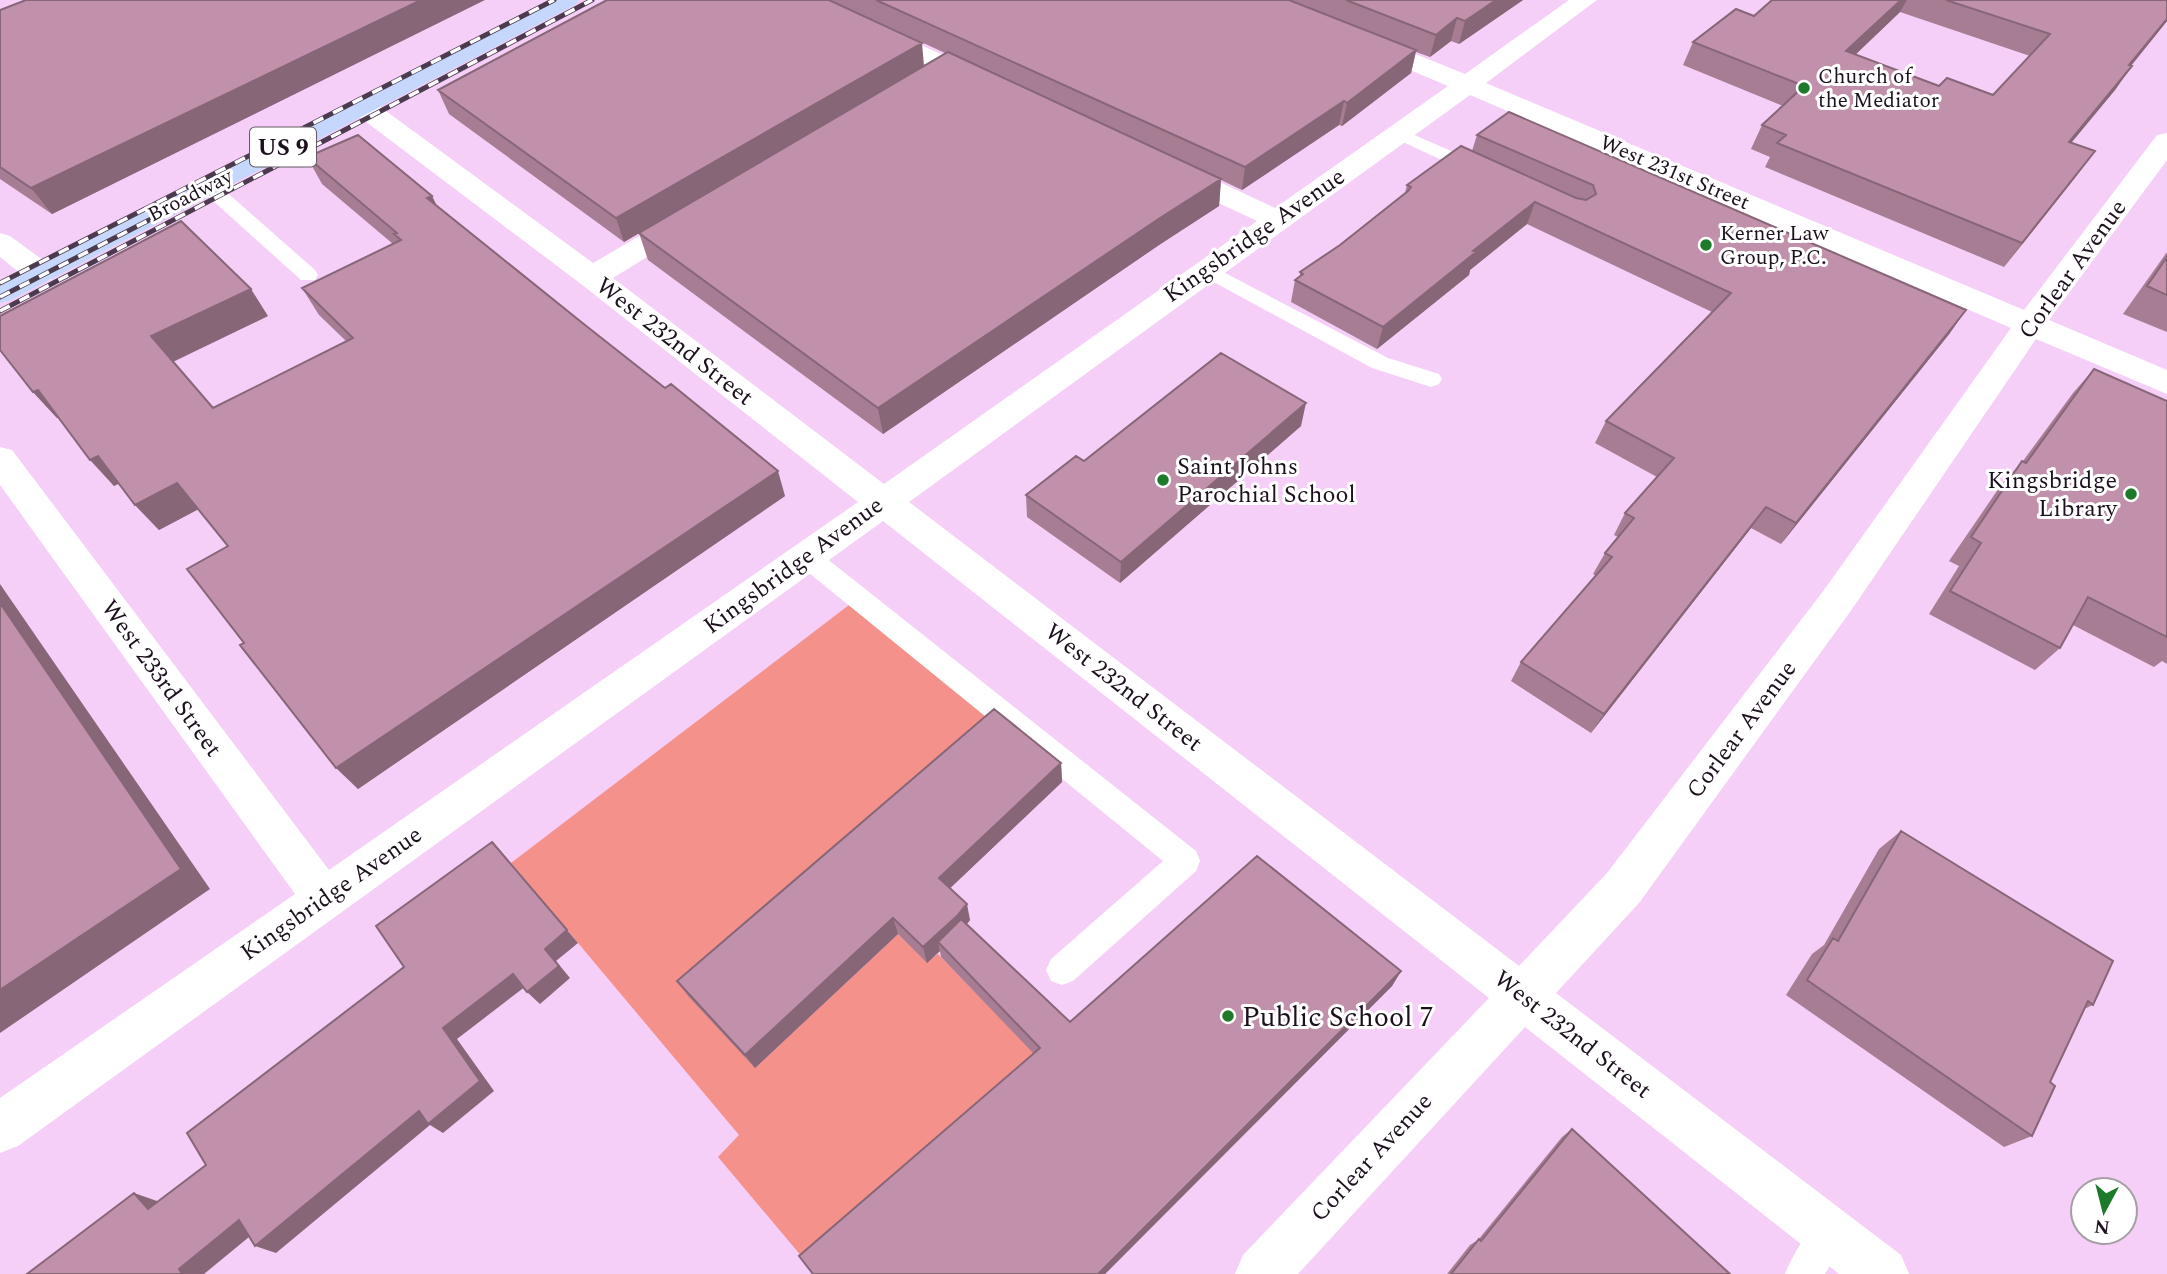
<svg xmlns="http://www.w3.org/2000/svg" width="2167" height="1274" viewBox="0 0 2167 1274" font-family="Spectral,serif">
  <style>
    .green { fill: #f4918a }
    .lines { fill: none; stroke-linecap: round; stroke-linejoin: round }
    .service { fill: #fff; fill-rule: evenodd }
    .minor { fill: #fff; fill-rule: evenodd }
    .primary { fill: #c5d7fc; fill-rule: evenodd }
    .rail-casing { stroke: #4c3a4e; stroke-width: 5 }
    .rail { stroke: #fff; stroke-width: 3.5; stroke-dasharray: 11; stroke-linecap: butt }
    .wall { fill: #a67d93; fill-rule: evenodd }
    .shaded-wall { fill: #876678 }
    .building { fill: #c191ab; stroke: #876678; stroke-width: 2 }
    .poi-dot { fill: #1d7a2a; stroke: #fff; stroke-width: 2.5 }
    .labels { text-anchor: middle; stroke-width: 6; stroke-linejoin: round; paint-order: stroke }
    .far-poi-label { font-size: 21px; fill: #1d101e; stroke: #fff; text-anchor: start }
    .far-street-label { font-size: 21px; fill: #1d101e; stroke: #fff }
    .shield { fill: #fff; stroke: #615862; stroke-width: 2 }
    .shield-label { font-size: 23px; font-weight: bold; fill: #1d101e }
    .street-label { font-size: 24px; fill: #1d101e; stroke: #fff }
    .poi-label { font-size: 24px; fill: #1d101e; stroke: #fff; text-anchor: start }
    .near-poi-label { font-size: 28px; fill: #1d101e; stroke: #fff; text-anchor: start }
  </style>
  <rect width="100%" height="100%" fill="#f5cff7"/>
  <path class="green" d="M 849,605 L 999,726 L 755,1068 L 898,934 L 927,962 L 938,954 L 1042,1061 L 808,1264 L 718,1157 L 739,1135 L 511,863 Z"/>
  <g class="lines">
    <path class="service" d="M 1398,128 L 1486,166 L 1488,170 L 1479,176 L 1472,174 L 1392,137 L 1389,133 L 1392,129 Z
      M 208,180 L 215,182 L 315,270 L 318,275 L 315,280 L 301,280 L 201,190 L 198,186 Z
      M 1206,263 L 1388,358 L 1439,374 L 1442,379 L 1439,384 L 1431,387 L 1372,368 L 1199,274 L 1196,269 L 1199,264 Z
      M 807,547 L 816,550 L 1196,851 L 1200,861 L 1196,871 L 1073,981 L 1062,985 L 1051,981 L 1046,970 L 1051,959 L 1163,861 L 798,564 L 795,557 L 798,550 Z
      M 1831,1215 L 1844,1220 L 1849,1233 L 1825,1274 L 1785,1274 C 1794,1253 1809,1224 1831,1215 Z"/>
    <path class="minor" d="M 1569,0 L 1597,0 L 1486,83 L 2024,310 L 2157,135 L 2167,133 L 2167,160 L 2049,320 L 2167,370 L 2167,394 L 2036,339 L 1850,612 L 1639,903 L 1556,993 L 1901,1255 L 1909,1274 L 1839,1274 L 1525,1027 L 1298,1274 L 1235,1274 L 1243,1255 L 1489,998 L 883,521 L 18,1146 L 0,1153 L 0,1098 L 295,894 L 0,485 L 0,447 L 12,450 L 329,870 L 858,502 L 581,284 L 353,112 L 349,106 L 353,100 L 362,98 L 371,100 L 593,263 L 677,214 L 687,211 L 697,214 L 701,220 L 697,226 L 613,278 L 884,484 L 1257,221 L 1163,177 L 1159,171 L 1163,165 L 1173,163 L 1183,165 L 1275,208 L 1448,86 L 1355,47 L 1352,42 L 1355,37 L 1364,35 L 1373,37 L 1465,74 ZM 1470,95 L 2011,328 L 1824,590 L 1607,873 L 1519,966 L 909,502 Z
      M 875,24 L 991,77 L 995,82 L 991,87 L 982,90 L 973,87 L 866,36 L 863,31 L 866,26 Z
      M 0,233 L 10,236 L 51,266 L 55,273 L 51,280 C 29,285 16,269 0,257 Z"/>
    <path class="primary" d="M 549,0 L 579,0 L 575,5 L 11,300 L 0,303 L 0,281 Z"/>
    <g class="rail-casing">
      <path id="rail" d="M 0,283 L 554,0
        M 0,297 L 221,183
        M 0,311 L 592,0"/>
    </g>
    <use href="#rail" class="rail"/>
  </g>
  <path class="wall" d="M 830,0 L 1523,0 L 1459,44 L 1451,41 L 1430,57 L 1416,52 L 1411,73 L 1342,126 L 1339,125 L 1242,190 L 1221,180 L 1219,206 L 1159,245 L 883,434 L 648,260 L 639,233 L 694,201 L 624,242 L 449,114 L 438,90 L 924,66 L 945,53 Z
    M 1772,0 L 2167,0 L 2167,21 L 2131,66 L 2115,90 L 2071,143 L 2077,175 L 2004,267 L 1765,167 L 1770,157 L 1751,149 L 1762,125 L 1783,106 L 1683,65 L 1693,42 L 1754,16 ZM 1900,12 L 2030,56 L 1993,95 L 1939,86 L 1855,55 Z
    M 0,10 L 365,59 L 52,214 L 0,179 Z
    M 1477,135 L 1950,333 L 1781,544 L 1751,528 L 1591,733 L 1511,681 L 1521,662 L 1596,576 L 1593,574 L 1605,553 L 1618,537 L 1614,535 L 1625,513 L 1657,477 L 1595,443 L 1606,421 L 1712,312 L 1527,224 L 1470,270 L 1469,275 L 1377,349 L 1291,302 L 1295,280 L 1300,276 L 1300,272 L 1340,245 L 1405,193 L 1407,185 L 1472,151 Z
    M 307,157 L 432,196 L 436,205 L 785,496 L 358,789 L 244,643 L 228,546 L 198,509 L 159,530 L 135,505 L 119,483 L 114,486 L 58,417 L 57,418 L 33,392 L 268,316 L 173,362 L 213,408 L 346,341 L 319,315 L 302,288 L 393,244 L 322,184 Z
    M 2167,252 L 2167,332 L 2123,314 Z
    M 2094,369 L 2167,401 L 2167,664 L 2162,661 L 2154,667 L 2073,625 L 2060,648 L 2035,670 L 1929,614 L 1959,566 L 1949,561 L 2001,485 L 2023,461 L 2073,393 Z
    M 1301,426 L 1120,583 L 1027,517 L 1026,495 L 1084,461 Z
    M 1061,763 L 1062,782 L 950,888 L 970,920 L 967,924 L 1070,1022 L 1401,971 L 1392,986 L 1105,1274 L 813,1274 L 1034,1054 L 941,957 L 940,951 L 927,963 L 898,934 L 755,1068 L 688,996 L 677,981 Z
    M 1901,831 L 2093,1005 L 2084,1009 L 2050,1082 L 2032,1136 L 2004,1147 L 1786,995 L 1812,954 L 1824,945 L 1879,849 Z
    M 1572,1129 L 1730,1274 L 1447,1274 L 1470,1245 L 1478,1240 L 1562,1137 Z"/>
  <path class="shaded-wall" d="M 421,0 L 485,0 L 52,214 L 31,188 Z
    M 1496,0 L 1523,0 L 1459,44 L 1465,21 Z
    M 1901,0 L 1907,0 L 1900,12 L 1834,75 L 1846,51 Z
    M 1457,18 L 1451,41 L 1430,57 L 1436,35 Z
    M 2167,19 L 2167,21 L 2112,89 L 2129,65 Z
    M 922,43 L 924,66 L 624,242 L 616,218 Z
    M 1416,50 L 1411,73 L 1342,126 L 1347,103 Z
    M 2132,66 L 2115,90 L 2052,166 L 2069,142 Z
    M 1344,101 L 1339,125 L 1242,190 L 1245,167 Z
    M 2095,151 L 2077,175 L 2004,267 L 2022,243 Z
    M 1221,179 L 1219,206 L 1159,245 L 883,434 L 878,408 L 1160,218 Z
    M 432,196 L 445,222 L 427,198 Z
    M 1535,202 L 1527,224 L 1470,270 L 1469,275 L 1377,349 L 1383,327 L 1473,251 Z
    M 251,289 L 268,316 L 172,362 L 151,336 Z
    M 1966,310 L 1950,333 L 1781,544 L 1796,523 Z
    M 38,390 L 62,416 L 57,418 L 33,392 Z
    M 1306,403 L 1301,426 L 1120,583 L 1121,562 Z
    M 98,456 L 122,482 L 114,486 L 90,460 Z
    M 778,471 L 785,496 L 358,789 L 336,768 Z
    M 177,483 L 199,509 L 159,530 L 135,505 Z
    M 1766,507 L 1751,528 L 1591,733 L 1604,714 Z
    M 0,584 L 210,889 L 0,1033 Z
    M 1061,763 L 1062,782 L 943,895 L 939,878 Z
    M 492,842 L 578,943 L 556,961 L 570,978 L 540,1004 L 527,992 L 545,949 Z
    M 967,904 L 970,920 L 961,931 L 938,942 L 940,951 L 927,963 L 923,947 Z
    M 893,918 L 898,934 L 755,1068 L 745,1055 Z
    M 1401,971 L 1392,986 L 1105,1274 L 1098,1274 Z
    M 513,974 L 526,986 L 457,1039 L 494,1091 L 443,1133 L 430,1125 L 276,1253 L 255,1246 L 419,1111 L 443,1028 Z
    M 134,1193 L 157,1201 L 171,1216 L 148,1209 Z
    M 239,1220 L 260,1228 L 204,1274 L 182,1274 L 179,1269 Z"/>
  <path class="building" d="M 26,0 L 421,0 L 31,188 L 0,167 L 0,10 Z
    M 607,0 L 829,0 L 922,43 L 616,218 L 438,90 Z
    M 876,0 L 1289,0 L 1416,50 L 1347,103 L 1344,101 L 1245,167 Z
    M 1346,0 L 1496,0 L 1465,21 L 1457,18 L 1436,35 Z
    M 1772,0 L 1901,0 L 1846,51 L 1939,86 L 1947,78 L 1993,95 L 2050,34 L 1946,0 L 2167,0 L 2167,19 L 2129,65 L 2132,66 L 2069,142 L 2095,151 L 2022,243 L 1777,143 L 1786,135 L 1762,125 L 1804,86 L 1693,42 L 1736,9 L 1754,16 Z
    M 948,52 L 1221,179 L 1160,218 L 878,408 L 639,233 Z
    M 1509,112 L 1966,310 L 1796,523 L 1766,507 L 1604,714 L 1521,662 L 1612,557 L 1605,553 L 1634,518 L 1625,513 L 1674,458 L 1606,421 L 1731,293 L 1535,202 L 1473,251 L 1476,252 L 1383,327 L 1295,280 L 1303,274 L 1300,272 L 1340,245 L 1408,191 L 1411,187 L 1407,185 L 1461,146 L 1576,198 L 1586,200 L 1596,194 L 1593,185 L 1477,135 Z
    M 358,135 L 432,196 L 427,198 L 585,325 L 665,388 L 671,384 L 778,471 L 336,768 L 240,645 L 244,643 L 187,569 L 228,546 L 177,483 L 135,505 L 98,456 L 90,460 L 38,390 L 33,392 L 0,350 L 0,316 L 181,221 L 251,289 L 151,336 L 213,408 L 353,338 L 302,288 L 401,240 L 394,234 L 397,233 L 307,157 Z
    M 2167,257 L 2167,295 L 2147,286 Z
    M 1221,353 L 1306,403 L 1121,562 L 1026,495 L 1076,456 L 1084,461 Z
    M 2094,369 L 2167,401 L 2167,637 L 2088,597 L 2060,648 L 1950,591 L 1981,543 L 1971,537 L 2022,461 L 2026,463 Z
    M 0,603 L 181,869 L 0,990 Z
    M 994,709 L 1061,763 L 939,878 L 967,904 L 958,915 L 923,947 L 893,918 L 745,1055 L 677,981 Z
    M 1901,831 L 2113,961 L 2093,1005 L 2088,1001 L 2050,1082 L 2055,1086 L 2032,1136 L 1807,980 L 1833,938 L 1838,941 Z
    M 492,842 L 567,930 L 545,949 L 559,966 L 527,992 L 513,974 L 443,1028 L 480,1081 L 428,1124 L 419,1111 L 255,1246 L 239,1220 L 179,1269 L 182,1274 L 27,1274 L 134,1193 L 148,1209 L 206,1165 L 187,1133 L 404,967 L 376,926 Z
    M 1257,856 L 1401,971 L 1098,1274 L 813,1274 L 799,1256 L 1040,1048 L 938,942 L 961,919 L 1070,1022 Z
    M 1572,1129 L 1730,1274 L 1451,1274 L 1479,1239 L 1481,1241 Z"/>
  <g class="poi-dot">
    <circle cx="1804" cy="88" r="7"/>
    <circle cx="1706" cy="245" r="7"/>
    <circle cx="1163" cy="480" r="7"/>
    <circle cx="2131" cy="494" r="7"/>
    <circle cx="1228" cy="1016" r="7"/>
  </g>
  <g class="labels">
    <g class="far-poi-label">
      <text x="1818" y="83">Church of<tspan x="1818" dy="24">the Mediator</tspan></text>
      <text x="1720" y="240">Kerner Law<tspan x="1720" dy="24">Group, P.C.</tspan></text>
    </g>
    <g class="far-street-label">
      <text transform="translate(1675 172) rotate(23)" y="7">West 231st Street</text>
      <text transform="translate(190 195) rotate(-27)" y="7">Broadway</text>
    </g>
    <rect class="shield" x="250" y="127.5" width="66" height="39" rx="5"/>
    <g class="shield-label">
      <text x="283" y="155">US 9</text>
    </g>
    <g class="street-label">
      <text transform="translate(1254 235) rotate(-35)" y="8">Kingsbridge Avenue</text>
      <text transform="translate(2072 269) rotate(-54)" y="8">Corlear Avenue</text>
      <text transform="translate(675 341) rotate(38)" y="8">West 232nd Street</text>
      <text transform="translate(793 565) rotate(-36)" y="8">Kingsbridge Avenue</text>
      <text transform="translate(162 678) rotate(54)" y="8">West 233rd Street</text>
      <text transform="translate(1124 687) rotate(38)" y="8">West 232nd Street</text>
      <text transform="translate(1741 729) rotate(-53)" y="8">Corlear Avenue</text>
      <text transform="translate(331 893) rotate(-35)" y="8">Kingsbridge Avenue</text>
      <text transform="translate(1573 1034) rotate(38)" y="8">West 232nd Street</text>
      <text transform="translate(1371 1157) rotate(-47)" y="8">Corlear Avenue</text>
    </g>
    <g class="poi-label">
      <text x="1177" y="474">Saint Johns<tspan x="1177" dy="28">Parochial School</tspan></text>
      <text x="2117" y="488" text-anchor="end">Kingsbridge<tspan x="2117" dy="28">Library</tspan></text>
    </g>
    <g class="near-poi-label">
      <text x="1242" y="1026">Public School 7</text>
    </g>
  </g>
  <g transform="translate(2104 1211) rotate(187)"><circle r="33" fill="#ffffff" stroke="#a59fa5" stroke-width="2"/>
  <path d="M0-5L12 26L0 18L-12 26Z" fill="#1d7a2a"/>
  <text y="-10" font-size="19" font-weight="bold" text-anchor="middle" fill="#1d101e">N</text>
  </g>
</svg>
